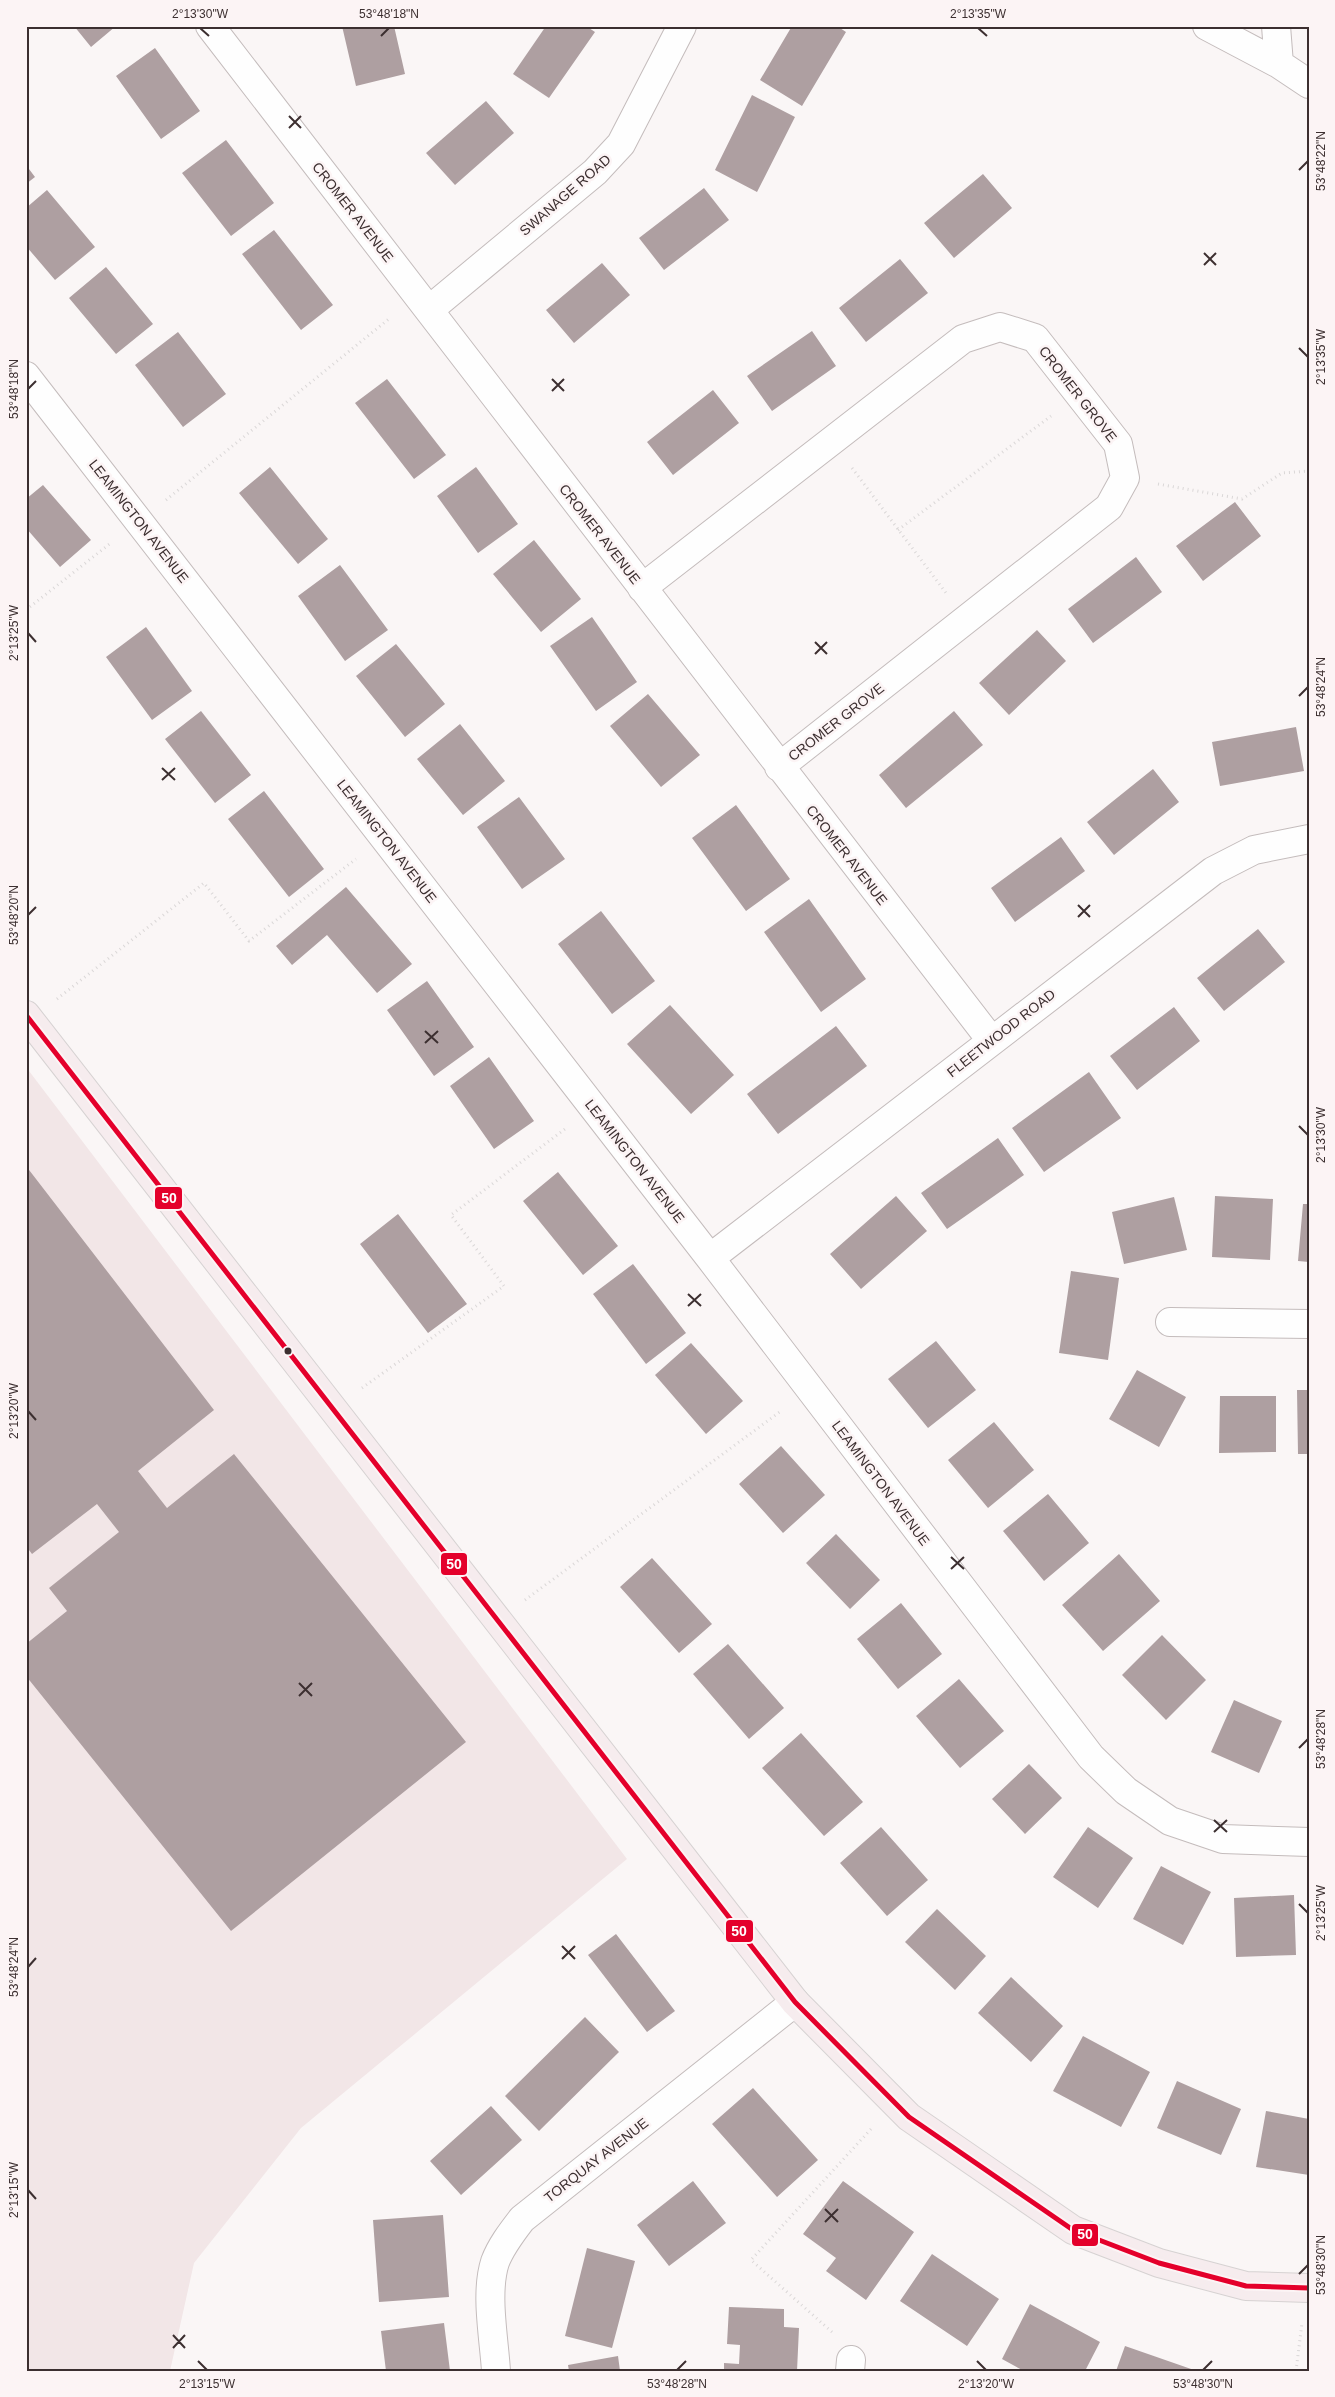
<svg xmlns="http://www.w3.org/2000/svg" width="1335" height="2397" viewBox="0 0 1335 2397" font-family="Helvetica,sans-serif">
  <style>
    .built { fill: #f2e6e7 }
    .building { fill: #ae9fa1 }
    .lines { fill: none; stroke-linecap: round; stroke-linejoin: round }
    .minor-casing { stroke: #c4bcbc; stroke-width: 30 }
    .trunk-casing { stroke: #d6d2d2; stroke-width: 30 }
    .path { stroke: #dad7d7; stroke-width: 3; stroke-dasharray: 1 4; stroke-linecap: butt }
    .minor { stroke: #fefefe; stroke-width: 28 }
    .trunk { stroke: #f6ecee; stroke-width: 28 }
    .bus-1-casing { stroke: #fcf4f5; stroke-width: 9 }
    .bus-1 { stroke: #e4002b; stroke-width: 5 }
    .ticks { fill: none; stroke: #3c2f30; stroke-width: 2 }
    .bus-dot { fill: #3c2f30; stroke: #fcf4f5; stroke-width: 2 }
    .labels { text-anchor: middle; stroke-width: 5; stroke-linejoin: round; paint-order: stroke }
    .street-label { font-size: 14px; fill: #3c2f30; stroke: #fcf4f5 }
    .line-badge { stroke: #fcf4f5; stroke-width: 2 }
    .badge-label { font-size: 14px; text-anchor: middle; font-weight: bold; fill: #fff }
    .neatline { fill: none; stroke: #3c2f30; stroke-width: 2 }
    .ticks-label { font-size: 12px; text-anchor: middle; fill: #3c2f30 }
  </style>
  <rect width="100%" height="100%" fill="#faf6f6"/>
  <path class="built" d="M 26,1067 L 627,1859 L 301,2128 L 194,2263 L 170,2371 L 26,2371 Z"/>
  <path class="building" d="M 74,26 L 116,26 L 91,47 Z
    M 342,26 L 394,26 L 405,74 L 356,86 Z
    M 546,26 L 586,26 L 595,32 L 549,98 L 513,74 Z
    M 792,26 L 837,26 L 846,32 L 802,106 L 760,80 Z
    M 155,48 L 200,111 L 161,139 L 116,76 Z
    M 752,95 L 795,117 L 757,192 L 715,170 Z
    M 486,101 L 514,133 L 455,185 L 426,153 Z
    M 226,140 L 274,203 L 231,236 L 182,173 Z
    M 26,165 L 35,177 L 26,184 Z
    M 983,174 L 1012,208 L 954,258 L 924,223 Z
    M 704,188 L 729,220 L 664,270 L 639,238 Z
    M 47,190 L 95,247 L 55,280 L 26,246 L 26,208 Z
    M 274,230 L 333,305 L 301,330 L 242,254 Z
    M 900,259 L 928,293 L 866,342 L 839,308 Z
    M 602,263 L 630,295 L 574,343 L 546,310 Z
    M 106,267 L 153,324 L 116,354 L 69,298 Z
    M 812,331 L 836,366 L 772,411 L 747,376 Z
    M 178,332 L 226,394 L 183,427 L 135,365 Z
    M 387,379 L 446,455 L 414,479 L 355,403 Z
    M 713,390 L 739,423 L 673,475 L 647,442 Z
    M 270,467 L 328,539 L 298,564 L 239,493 Z
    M 476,467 L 518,524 L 478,553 L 437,496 Z
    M 43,485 L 91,540 L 60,567 L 26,528 L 26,499 Z
    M 1235,502 L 1261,536 L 1203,581 L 1176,546 Z
    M 534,540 L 581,599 L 541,632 L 493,574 Z
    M 1136,557 L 1162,592 L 1093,643 L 1068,609 Z
    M 340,565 L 388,630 L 345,661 L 298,596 Z
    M 592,617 L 637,682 L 596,711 L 550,646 Z
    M 146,627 L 192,691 L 152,720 L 106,657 Z
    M 1037,630 L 1066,661 L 1009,715 L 979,683 Z
    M 396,644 L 445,704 L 405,737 L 356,676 Z
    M 648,694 L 700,755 L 661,787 L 610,726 Z
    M 201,711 L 251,775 L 215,803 L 165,739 Z
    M 954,711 L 983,745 L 906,808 L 879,775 Z
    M 460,724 L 505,781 L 463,815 L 417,759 Z
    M 1296,727 L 1304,771 L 1220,786 L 1212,742 Z
    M 1153,769 L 1179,802 L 1114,855 L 1087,822 Z
    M 264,791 L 324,869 L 289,897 L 228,819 Z
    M 519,797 L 565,859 L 522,889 L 477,827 Z
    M 736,805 L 790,879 L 746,911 L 692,838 Z
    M 1061,837 L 1085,871 L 1015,922 L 991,888 Z
    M 346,887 L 412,964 L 377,993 L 327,935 L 292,965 L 276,946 Z
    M 809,899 L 866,979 L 821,1012 L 764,932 Z
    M 601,911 L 655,981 L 612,1014 L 558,944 Z
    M 1258,929 L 1285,962 L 1224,1011 L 1197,978 Z
    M 427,981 L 474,1047 L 434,1076 L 387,1010 Z
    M 670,1005 L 734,1075 L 691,1114 L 627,1044 Z
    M 1174,1007 L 1200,1041 L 1137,1090 L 1110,1056 Z
    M 836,1026 L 867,1066 L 778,1134 L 747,1094 Z
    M 489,1057 L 534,1121 L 494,1149 L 450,1086 Z
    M 1089,1072 L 1121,1118 L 1044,1172 L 1012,1128 Z
    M 998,1138 L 1024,1175 L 947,1229 L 921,1193 Z
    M 26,1166 L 214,1410 L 138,1471 L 167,1508 L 234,1454 L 466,1742 L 231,1931 L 26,1676 L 26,1644 L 67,1611 L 49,1588 L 119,1532 L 97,1504 L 32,1554 L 26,1546 Z
    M 558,1172 L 618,1246 L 583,1275 L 523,1201 Z
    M 896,1196 L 927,1231 L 861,1289 L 830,1254 Z
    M 1215,1196 L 1273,1199 L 1270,1260 L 1212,1257 Z
    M 1174,1197 L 1187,1250 L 1124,1264 L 1112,1212 Z
    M 1303,1204 L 1309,1204 L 1309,1262 L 1298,1261 Z
    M 398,1214 L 467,1304 L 428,1333 L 360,1244 Z
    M 633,1264 L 686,1333 L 646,1364 L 593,1294 Z
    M 1071,1271 L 1119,1278 L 1108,1360 L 1059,1353 Z
    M 936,1341 L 976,1390 L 928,1428 L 888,1379 Z
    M 691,1343 L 743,1401 L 706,1434 L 655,1375 Z
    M 1137,1370 L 1186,1397 L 1159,1447 L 1109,1419 Z
    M 1297,1390 L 1309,1390 L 1309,1454 L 1298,1454 Z
    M 1220,1396 L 1276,1396 L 1276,1452 L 1219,1453 Z
    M 994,1422 L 1034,1470 L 988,1508 L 948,1460 Z
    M 781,1446 L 825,1495 L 783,1533 L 739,1484 Z
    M 1048,1494 L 1089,1543 L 1044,1581 L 1003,1531 Z
    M 836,1534 L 880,1580 L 850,1609 L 806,1563 Z
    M 1119,1554 L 1160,1601 L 1103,1651 L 1062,1605 Z
    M 652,1558 L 712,1624 L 679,1653 L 620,1587 Z
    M 901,1603 L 942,1654 L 898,1689 L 857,1639 Z
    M 1162,1635 L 1206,1680 L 1166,1720 L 1122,1675 Z
    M 728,1644 L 784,1708 L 749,1739 L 693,1674 Z
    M 959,1679 L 1004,1731 L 960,1768 L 916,1716 Z
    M 1234,1700 L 1282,1721 L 1259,1773 L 1211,1752 Z
    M 801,1733 L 863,1802 L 824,1836 L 762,1768 Z
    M 1029,1764 L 1062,1798 L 1025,1834 L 992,1799 Z
    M 881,1827 L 928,1880 L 887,1916 L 840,1863 Z
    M 1088,1827 L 1133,1858 L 1098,1908 L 1053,1877 Z
    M 1161,1866 L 1211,1892 L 1183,1945 L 1133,1919 Z
    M 1294,1895 L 1296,1955 L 1236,1957 L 1234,1898 Z
    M 937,1909 L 986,1956 L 955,1990 L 905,1942 Z
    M 616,1934 L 675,2011 L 647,2032 L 588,1955 Z
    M 1011,1977 L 1063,2026 L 1031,2062 L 978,2013 Z
    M 585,2017 L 619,2052 L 539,2131 L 505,2096 Z
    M 1083,2036 L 1150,2072 L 1121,2127 L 1053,2091 Z
    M 1177,2081 L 1241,2109 L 1221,2155 L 1157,2128 Z
    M 753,2088 L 818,2160 L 777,2197 L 712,2124 Z
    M 491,2106 L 522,2140 L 461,2195 L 430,2161 Z
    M 1266,2111 L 1309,2119 L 1309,2175 L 1256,2167 Z
    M 693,2181 L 726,2223 L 669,2266 L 637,2225 Z
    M 843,2181 L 914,2232 L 866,2300 L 826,2271 L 836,2258 L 803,2234 Z
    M 443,2215 L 449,2297 L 379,2302 L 373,2220 Z
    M 587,2248 L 635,2261 L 612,2348 L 565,2336 Z
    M 932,2254 L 999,2299 L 967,2346 L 900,2301 Z
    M 1030,2304 L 1100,2342 L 1085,2371 L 1024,2371 L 1002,2359 Z
    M 729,2307 L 784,2309 L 784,2327 L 799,2328 L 797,2371 L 724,2371 L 724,2363 L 739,2364 L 740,2345 L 727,2344 Z
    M 444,2323 L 450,2371 L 386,2371 L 381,2331 Z
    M 1125,2346 L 1194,2370 L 1194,2371 L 1116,2371 Z
    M 618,2356 L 620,2371 L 569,2371 L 568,2365 Z"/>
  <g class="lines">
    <g class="minor-casing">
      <path id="minor" d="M 210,26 L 991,1040
        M 1207,26 L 1279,64 L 1309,84
        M 1276,26 L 1279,64
        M 429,310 L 595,172 L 621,144 L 682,26
        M 26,376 L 710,1258 L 1091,1757 L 1126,1791 L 1170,1821 L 1223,1839 L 1309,1842
        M 642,588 L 963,339 L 1000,327 L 1035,338 L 1118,444 L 1125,478 L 1109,507 L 779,767
        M 710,1258 L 1213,871 L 1254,850 L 1309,839
        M 1170,1322 L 1309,1324
        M 496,2371 C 494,2338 485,2293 495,2262 C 501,2246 512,2232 522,2219 L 795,2002
        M 850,2371 L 851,2360"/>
    </g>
    <g class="trunk-casing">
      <path id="trunk" d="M 26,1015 L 795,2002 L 909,2117 L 1073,2230 L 1159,2263 L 1246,2286 L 1309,2288"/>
    </g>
    <path class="path" d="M 852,468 L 946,593
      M 1158,484 L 1242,499 L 1282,473 L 1309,471
      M 166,500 L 390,318
      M 898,530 L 1051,416
      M 26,610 L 112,542
      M 57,999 L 204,883 L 249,941 L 356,859
      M 362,1388 L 504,1286 L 451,1215 L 565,1129
      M 525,1600 L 781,1411
      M 832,2332 L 751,2260 L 871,2129
      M 1296,2371 L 1302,2323"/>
    <use href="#minor" class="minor"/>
    <use href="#trunk" class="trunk"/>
    <g class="bus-1-casing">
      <path id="bus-1" d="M 26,1015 L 795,2002 L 909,2117 L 1073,2230 L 1159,2263 L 1246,2286 L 1309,2288"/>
    </g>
    <use href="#bus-1" class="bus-1"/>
  </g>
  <path class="ticks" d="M 200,28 L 209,36M 978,28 L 987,36M 381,36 L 389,28M 289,116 L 301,128M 289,128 L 301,116M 1299,170 L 1308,161M 1204,253 L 1216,265M 1204,265 L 1216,253M 1299,348 L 1308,357M 552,379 L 564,391M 28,389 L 36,381M 552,391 L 564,379M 28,633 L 36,642M 815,642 L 827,654M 815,654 L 827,642M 1299,696 L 1308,687M 162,768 L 175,780M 162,780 L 175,768M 1078,905 L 1090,917M 28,915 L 36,907M 1078,917 L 1090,905M 425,1031 L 438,1043M 425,1043 L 438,1031M 1299,1126 L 1308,1135M 688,1294 L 701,1306M 688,1306 L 701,1294M 28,1411 L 36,1420M 951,1557 L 964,1569M 951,1569 L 964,1557M 299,1683 L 312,1696M 299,1696 L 312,1683M 1299,1748 L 1308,1739M 1214,1820 L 1227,1832M 1214,1832 L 1227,1820M 1299,1904 L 1308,1913M 562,1946 L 575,1959M 562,1959 L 575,1946M 28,1967 L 36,1958M 28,2190 L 36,2199M 825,2209 L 838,2222M 825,2222 L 838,2209M 1299,2274 L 1308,2265M 173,2335 L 185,2348M 173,2348 L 185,2335M 198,2361 L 207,2370M 977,2361 L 986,2370M 677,2370 L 686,2361M 1203,2370 L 1212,2361"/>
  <circle class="bus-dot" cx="288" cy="1351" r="4.5"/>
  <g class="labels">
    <g class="street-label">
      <text transform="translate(565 195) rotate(-41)" y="5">SWANAGE ROAD</text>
      <text transform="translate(353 212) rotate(52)" y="5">CROMER AVENUE</text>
      <text transform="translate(1078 394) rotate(52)" y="5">CROMER GROVE</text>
      <text transform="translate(139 521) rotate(52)" y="5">LEAMINGTON AVENUE</text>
      <text transform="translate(600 534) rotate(52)" y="5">CROMER AVENUE</text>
      <text transform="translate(836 722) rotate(-38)" y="5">CROMER GROVE</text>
      <text transform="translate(387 841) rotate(52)" y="5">LEAMINGTON AVENUE</text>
      <text transform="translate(847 855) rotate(52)" y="5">CROMER AVENUE</text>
      <text transform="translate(1001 1033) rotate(-38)" y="5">FLEETWOOD ROAD</text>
      <text transform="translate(635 1161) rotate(52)" y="5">LEAMINGTON AVENUE</text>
      <text transform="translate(881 1483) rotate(53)" y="5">LEAMINGTON AVENUE</text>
      <text transform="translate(596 2160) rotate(-38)" y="5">TORQUAY AVENUE</text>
    </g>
  </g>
  <g class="line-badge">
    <rect x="154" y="1186" width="29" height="24" rx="5" fill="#e4002b"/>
    <rect x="440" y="1552" width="28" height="24" rx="5" fill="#e4002b"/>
    <rect x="725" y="1919" width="29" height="24" rx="5" fill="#e4002b"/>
    <rect x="1071" y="2223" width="28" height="24" rx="5" fill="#e4002b"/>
  </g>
  <g class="badge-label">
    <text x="169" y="1203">50</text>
    <text x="454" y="1569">50</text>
    <text x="739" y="1936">50</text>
    <text x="1085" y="2239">50</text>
  </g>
  <rect width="1335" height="2397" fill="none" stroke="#fcf4f5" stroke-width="55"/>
  <rect x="28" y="28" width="1280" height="2342" class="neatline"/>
  <g class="ticks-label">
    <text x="200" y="18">2°13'30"W</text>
    <text x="389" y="18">53°48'18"N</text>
    <text x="978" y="18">2°13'35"W</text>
    <text transform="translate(1321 161) rotate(-90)" y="4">53°48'22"N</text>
    <text transform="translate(1321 357) rotate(-90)" y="4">2°13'35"W</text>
    <text transform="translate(14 389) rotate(-90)" y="4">53°48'18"N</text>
    <text transform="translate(14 633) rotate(-90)" y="4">2°13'25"W</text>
    <text transform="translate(1321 687) rotate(-90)" y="4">53°48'24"N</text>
    <text transform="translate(14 915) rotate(-90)" y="4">53°48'20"N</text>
    <text transform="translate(1321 1135) rotate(-90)" y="4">2°13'30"W</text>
    <text transform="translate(14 1411) rotate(-90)" y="4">2°13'20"W</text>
    <text transform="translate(1321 1739) rotate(-90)" y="4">53°48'28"N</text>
    <text transform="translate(1321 1913) rotate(-90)" y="4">2°13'25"W</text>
    <text transform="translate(14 1967) rotate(-90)" y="4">53°48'24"N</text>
    <text transform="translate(14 2190) rotate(-90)" y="4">2°13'15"W</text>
    <text transform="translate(1321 2265) rotate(-90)" y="4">53°48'30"N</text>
    <text x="207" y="2388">2°13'15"W</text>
    <text x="677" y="2388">53°48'28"N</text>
    <text x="986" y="2388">2°13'20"W</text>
    <text x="1203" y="2388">53°48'30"N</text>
  </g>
</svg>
